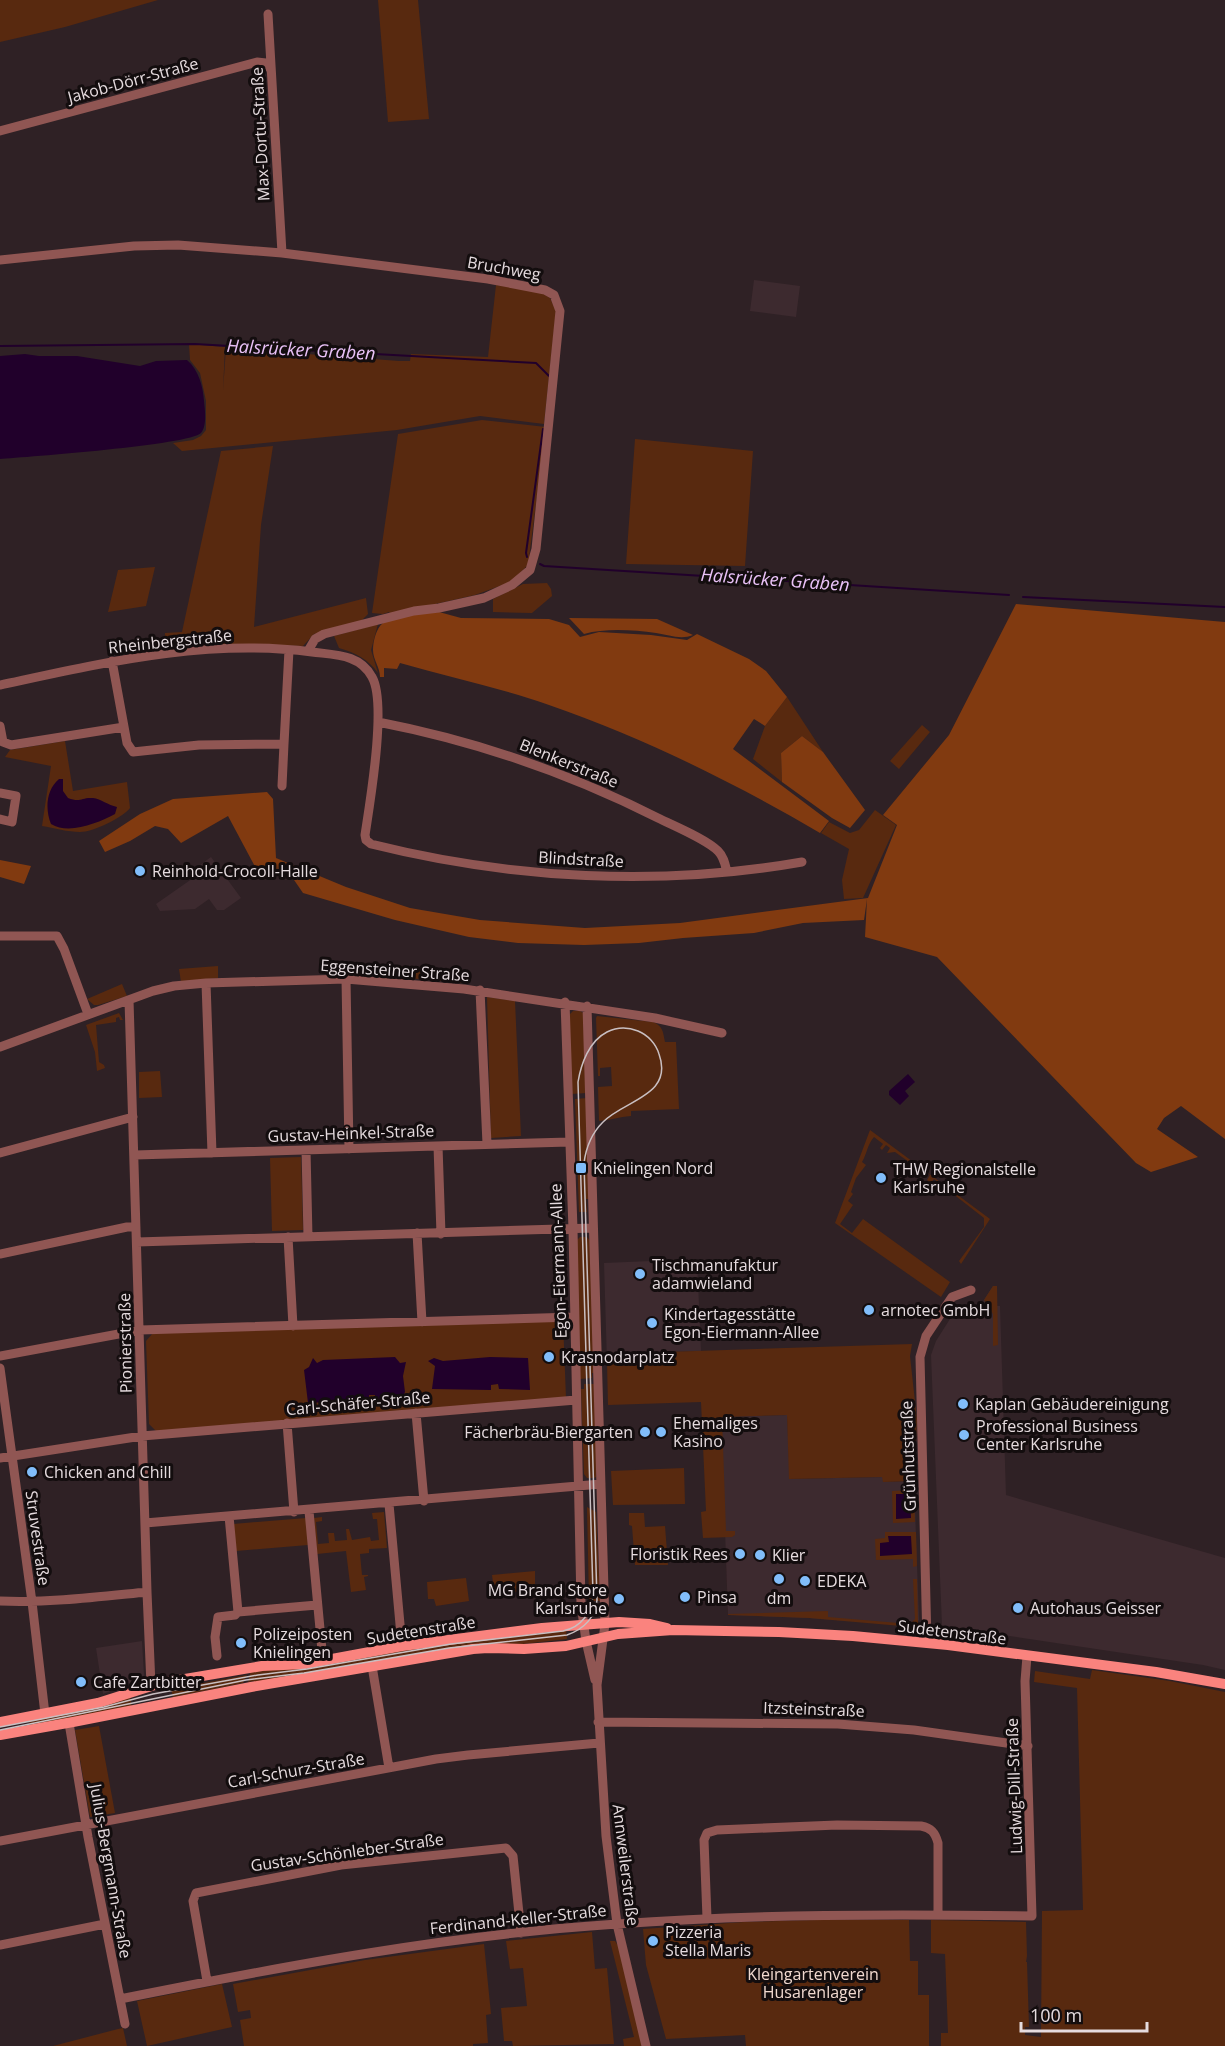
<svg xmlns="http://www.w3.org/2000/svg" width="1225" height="2046" viewBox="0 0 1225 2046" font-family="'Open Sans',sans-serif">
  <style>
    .built { fill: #3d2a2f }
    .green { fill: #58290f }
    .forest { fill: #813a10 }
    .water { fill: #21002b }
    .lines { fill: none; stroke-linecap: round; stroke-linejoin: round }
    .stream { stroke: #21002b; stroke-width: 2 }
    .minor { stroke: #905653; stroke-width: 9 }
    .major { stroke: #fa837e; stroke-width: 10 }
    .tram { stroke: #c9bfc2; stroke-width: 1.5 }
    .poi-dot { fill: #81bdfa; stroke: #130d0e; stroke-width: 2 }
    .labels { text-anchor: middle; stroke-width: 6; stroke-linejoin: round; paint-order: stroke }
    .street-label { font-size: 16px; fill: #e5dbde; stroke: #130d0e }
    .poi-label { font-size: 16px; fill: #e5dbde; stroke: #130d0e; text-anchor: start }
    .park-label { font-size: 16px; fill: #f0d9cf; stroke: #130d0e }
    .water-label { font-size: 18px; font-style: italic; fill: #e9c1f7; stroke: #130d0e }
  </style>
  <rect width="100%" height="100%" fill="#2f2125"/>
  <path class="built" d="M 754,280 L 800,286 L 796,317 L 750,311 Z
    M 211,857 L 241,898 L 224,910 L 217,910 L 209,899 L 195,909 L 160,911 L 156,904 L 196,876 L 192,871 Z
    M 697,1259 L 701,1351 L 635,1353 L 634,1361 L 607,1362 L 604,1263 Z
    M 993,1286 L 997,1286 L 997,1306 L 1000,1306 L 1006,1495 L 1225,1558 L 1225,1670 L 1203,1665 L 942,1626 L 931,1355 L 936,1341 L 955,1311 L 980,1306 Z
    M 787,1415 L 790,1479 L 883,1477 L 883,1482 L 914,1481 L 919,1620 L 915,1626 L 809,1618 L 728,1615 L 721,1417 Z
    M 142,1641 L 144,1675 L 143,1678 L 103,1694 L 96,1648 Z"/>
  <path class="green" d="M 0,0 L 158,0 L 65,27 L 0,42 Z
    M 378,0 L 418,0 L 429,119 L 388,122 Z
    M 496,285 L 538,290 L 550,298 L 556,311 L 544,424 L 480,416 L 397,430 L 182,451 L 173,443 L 193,440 L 201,436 L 206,430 L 206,401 L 200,373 L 190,360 L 189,344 L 225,347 L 223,391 L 226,348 L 399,361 L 410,361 L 411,354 L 488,357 Z
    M 482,420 L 546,427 L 528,565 L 511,582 L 475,595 L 391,614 L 389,612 L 383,614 L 372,613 L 398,434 Z
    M 635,439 L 753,451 L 745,566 L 626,564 Z
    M 273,446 L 261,525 L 254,627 L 366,598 L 368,614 L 359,623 L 314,634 L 303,646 L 216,644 L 164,650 L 165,633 L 182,632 L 221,451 Z
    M 155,567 L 146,606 L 108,612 L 118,570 Z
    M 547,583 L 551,589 L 552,596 L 532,613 L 493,612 L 493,599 L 523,584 Z
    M 378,624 L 371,650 L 378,673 C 368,659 356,653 339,648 L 334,636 Z
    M 787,697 L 823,752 L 802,736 L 781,753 L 782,782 L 753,759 L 765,726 Z
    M 922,725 L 930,732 L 899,769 L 890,761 Z
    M 65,741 L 73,791 L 127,782 L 130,808 C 122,818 93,832 80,832 C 68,832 54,828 42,826 L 51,766 L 5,757 L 10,750 Z
    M 875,810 L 896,825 L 863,898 L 844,899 L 842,880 L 849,849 L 821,833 L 829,822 L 850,833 L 859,830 Z
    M 218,966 L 218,978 L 181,982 L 179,969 Z
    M 397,966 L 464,972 L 463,983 L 397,977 Z
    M 122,984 L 127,996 L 98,1005 L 94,1005 L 87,999 Z
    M 487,997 L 515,1001 L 521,1136 L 491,1138 Z
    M 573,1011 L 580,1011 L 583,1013 L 587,1093 L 571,1094 L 568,1016 Z
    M 119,1013 L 123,1020 L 120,1020 L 119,1017 L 116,1018 L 116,1022 L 96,1025 L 99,1062 L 104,1065 L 105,1068 L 97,1071 L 95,1052 L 86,1025 Z
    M 597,1016 L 653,1022 C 663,1026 663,1032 665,1042 L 676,1042 L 679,1109 L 631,1111 L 631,1116 C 619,1117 611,1120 599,1121 L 598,1087 L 612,1086 L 611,1067 L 600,1068 L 600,1076 L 598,1076 L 596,1018 Z
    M 160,1071 L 162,1097 L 139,1098 L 139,1072 Z
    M 587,1098 L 590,1199 L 586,1199 L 587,1212 L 579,1212 L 575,1099 Z
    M 870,1130 L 990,1219 L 961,1264 L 959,1261 L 984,1227 L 984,1218 L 934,1179 L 931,1183 L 927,1180 L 930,1175 L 920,1168 L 914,1173 L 904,1165 L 909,1162 L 895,1152 L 887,1153 L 890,1148 L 886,1145 L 882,1150 L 880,1148 L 883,1144 L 874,1137 C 867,1145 867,1154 862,1162 L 866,1165 L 856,1178 L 851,1192 L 853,1194 L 848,1201 L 853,1205 L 840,1224 L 852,1233 L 863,1219 L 950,1282 L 941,1297 L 835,1223 Z
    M 301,1157 L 303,1230 L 272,1231 L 270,1158 Z
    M 580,1237 L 587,1237 L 591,1242 L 595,1373 L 592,1373 L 592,1378 L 580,1379 L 577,1240 Z
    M 993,1286 L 997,1286 L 998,1345 L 993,1346 L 993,1314 L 984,1300 Z
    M 563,1321 L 566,1398 L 157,1432 L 149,1424 L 146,1341 L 153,1333 Z
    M 912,1344 L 910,1356 L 917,1420 L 914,1481 L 883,1482 L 882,1477 L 789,1479 L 787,1415 L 722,1417 L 726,1531 L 735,1531 L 735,1535 L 732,1537 L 703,1538 L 701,1512 L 706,1511 L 701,1402 L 608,1405 L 607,1362 L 634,1361 L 635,1353 Z
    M 584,1384 L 596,1384 L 596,1477 L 594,1478 L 587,1478 L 584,1474 L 581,1389 L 584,1389 Z
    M 684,1468 L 685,1504 L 613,1505 L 611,1471 Z
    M 914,1490 L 915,1522 L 893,1523 L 892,1491 Z
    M 587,1507 L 596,1512 L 600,1601 L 589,1601 Z
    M 384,1512 L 387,1548 L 369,1549 L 369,1553 L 360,1554 L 362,1575 L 368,1575 L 368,1576 L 364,1577 L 366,1590 L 351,1592 L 346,1551 L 317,1554 L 314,1518 L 322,1517 L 322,1521 L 316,1522 L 318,1544 L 329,1543 L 328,1533 L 334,1533 L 335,1541 L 347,1540 L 346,1529 L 349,1529 L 352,1540 L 370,1537 L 371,1541 L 379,1540 L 377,1519 L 373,1519 L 372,1513 Z
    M 629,1513 L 644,1513 L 645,1527 L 665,1526 L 668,1565 L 635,1565 L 632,1526 L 629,1525 Z
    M 306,1518 L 308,1545 L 236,1551 L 233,1524 Z
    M 885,1532 L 916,1532 L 917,1566 L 913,1567 L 913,1559 L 876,1560 L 875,1539 L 885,1538 Z
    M 725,1545 L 728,1614 L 828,1611 L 828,1617 L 910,1624 L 915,1619 L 913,1579 L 917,1579 L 918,1623 L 913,1627 L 809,1618 L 728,1615 Z
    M 535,1571 L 535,1594 L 526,1595 L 525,1591 L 502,1593 L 502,1597 L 495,1597 L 492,1575 Z
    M 466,1578 L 469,1601 L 436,1606 L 434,1599 L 428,1599 L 427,1582 Z
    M 566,1629 L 567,1639 L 514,1645 L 255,1684 L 254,1681 L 248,1682 L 251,1670 L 428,1645 Z
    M 1092,1670 L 1170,1681 L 1225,1692 L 1225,2046 L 941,2046 L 941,2033 L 948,2033 L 945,1954 L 931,1953 L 931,1920 L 1026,1922 L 1027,1956 L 1026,1962 L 1027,1962 L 1029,2027 L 1025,2027 L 1025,2035 L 1041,2037 L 1042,1911 L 1083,1910 L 1077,1688 L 1034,1682 L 1035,1671 L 1090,1679 Z
    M 247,1675 L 243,1683 L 173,1697 L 171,1689 Z
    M 130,1695 L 132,1708 L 29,1725 L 30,1720 Z
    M 99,1726 L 115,1813 L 90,1817 L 75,1730 Z
    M 817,1920 L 909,1920 L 910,1961 L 918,1961 L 918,1995 L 929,1995 L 929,2046 L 746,2046 L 745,2035 L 666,2039 L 646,1965 L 643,1929 L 744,1922 Z
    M 592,1932 L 595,1969 L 607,1968 L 614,2044 L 513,2046 L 512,2041 L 504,2041 L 501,2008 L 527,2006 L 523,1968 L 510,1969 L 506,1941 Z
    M 610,1941 L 615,1941 L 619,1947 L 642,2041 L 641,2046 L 624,2046 L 623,2039 L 634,2037 Z
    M 484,1944 L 491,2014 L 486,2015 L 488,2043 L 473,2044 L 473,2046 L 244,2046 L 240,2020 L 251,2018 L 250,2010 L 238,2012 L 233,1984 L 365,1960 Z
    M 222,1984 L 232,2027 L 147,2046 L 137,2001 Z
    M 123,2028 L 127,2046 L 53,2046 L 118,2029 Z"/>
  <path class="forest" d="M 1016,604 L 1225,622 L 1225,1139 L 1181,1106 L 1164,1118 L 1157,1129 L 1198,1157 L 1151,1172 L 1136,1163 L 937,957 L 865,937 L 867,899 L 864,920 L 803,923 L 754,933 L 683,938 L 639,943 L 584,945 L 518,943 L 469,937 L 395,920 L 303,893 L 292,877 L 278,874 L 277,864 L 277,875 L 260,876 L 228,816 L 181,843 L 168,829 L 155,826 L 130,841 L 105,852 L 99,841 L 140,814 L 173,799 L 267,792 L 273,799 L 276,858 L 346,887 L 410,908 L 480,920 L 585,928 L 680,923 L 868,898 L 897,825 L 883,815 L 949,735 Z
    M 439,612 L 461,618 L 549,619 L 569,625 L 580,637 L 599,632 L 651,635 L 687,640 L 697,634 L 749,659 L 766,671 L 787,697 L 765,726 L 754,719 L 733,749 L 829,821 L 820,833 C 733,782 644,738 549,705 C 501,688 449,677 400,663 L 397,669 L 384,668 L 384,677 L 380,677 C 380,667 373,660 373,650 C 373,642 376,628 383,623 C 393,616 427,613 439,612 Z
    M 569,618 L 657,619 L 693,635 C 681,640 669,635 656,633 C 633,630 606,628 584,634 Z
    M 802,736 L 823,752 L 865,810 L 850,828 L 832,818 L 782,782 L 781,753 Z
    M 0,860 L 31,866 L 24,884 L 0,877 Z"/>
  <path class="water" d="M 25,354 L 39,356 L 77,356 L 140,366 L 156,361 L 187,360 C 199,370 203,387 204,401 C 205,410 207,426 201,433 C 190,445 26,457 0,459 L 0,356 Z
    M 59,779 L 63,779 L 63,791 L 68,798 C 81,803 81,797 93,798 C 101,799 108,805 117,807 L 115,814 C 98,823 69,835 51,824 C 45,809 46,790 59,779 Z
    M 908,1074 L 915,1082 L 905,1091 L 909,1096 L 900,1105 L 889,1095 L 889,1091 Z
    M 395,1357 L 400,1363 L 406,1362 L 403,1376 L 405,1392 L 403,1396 L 376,1400 L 375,1395 L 369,1395 L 369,1400 L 308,1403 L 304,1370 L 309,1367 L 313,1358 L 317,1363 L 323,1360 Z
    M 490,1357 L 528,1358 L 530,1390 L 499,1389 L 498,1384 L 491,1385 L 491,1390 L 432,1389 L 435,1366 L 428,1361 L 434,1358 L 443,1361 Z
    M 896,1494 L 910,1494 L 911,1518 L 896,1519 Z
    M 888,1536 L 911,1536 L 912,1554 L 880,1556 L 880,1543 L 889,1542 Z"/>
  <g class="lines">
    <path class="stream" d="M 0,346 L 195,344 L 536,363 L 549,376
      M 527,557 L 526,553 L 543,429
      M 540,564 L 544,566 L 1009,595
      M 1023,597 L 1225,607"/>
    <path class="minor" d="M 268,14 L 282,253
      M 0,131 L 257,62 L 266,63 L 271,70
      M 0,260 L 134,246 L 178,245 L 282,253 L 488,279 L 545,290 L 554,295 L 560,311 L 536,549 L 530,570 L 512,585 L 484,598 L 439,608 L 414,611 L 324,634 L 315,639 L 308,651
      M 112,661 L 127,743 L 133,752 L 199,745 L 284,744 L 289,650
      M 0,685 C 103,663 206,638 312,652 C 335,655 360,654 372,677 C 387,703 370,802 365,835 L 366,840 L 371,844 C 511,879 660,887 802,862
      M 378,722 C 476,741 569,773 658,818 C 674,826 706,839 718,851 C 724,857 725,864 727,872
      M 0,726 L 3,742 L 11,745 L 124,727
      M 282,786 L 284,744
      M 0,793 L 16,796 L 12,822 L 0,819
      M 0,936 L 57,936 L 64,949 L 88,1014
      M 346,979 L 349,1149
      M 206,983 L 212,1153
      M 480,990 L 487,1144
      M 129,1000 L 147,1592 L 151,1685
      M 565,1002 L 573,1229 L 581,1604 L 586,1641 L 595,1680
      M 587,1006 L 605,1624 L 597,1685 L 606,1836 L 617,1924 L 646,2046
      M 0,1047 L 153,991 L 174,986 L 206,983 L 346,979 L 464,989 L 655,1018 L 722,1033
      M 438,1146 L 441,1234
      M 306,1150 L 308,1237
      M 0,1153 L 133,1117
      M 135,1155 L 569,1142
      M 417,1233 L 422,1322
      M 288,1237 L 293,1326
      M 137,1242 L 593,1228
      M 0,1254 L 127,1227 L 136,1227
      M 0,1356 L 140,1330 L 574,1317
      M 0,1368 L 32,1602 L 45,1714
      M 416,1413 L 424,1501
      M 287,1423 L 294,1512
      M 0,1458 L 142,1436 L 576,1400
      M 389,1504 L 402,1646
      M 309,1511 L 323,1661
      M 229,1516 L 238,1612 L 317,1605
      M 145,1523 L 601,1484
      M 0,1601 C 50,1603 97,1597 147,1592
      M 927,1643 L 920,1357 L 926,1336 L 952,1297 L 971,1290
      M 217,1656 L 215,1637 L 218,1617 L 235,1615 L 238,1612
      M 372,1666 L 389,1768
      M 598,1722 L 838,1724 L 914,1730 L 1028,1746
      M 69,1723 L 88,1837 L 125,2024
      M 0,1841 L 436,1759 L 468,1755 L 599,1743
      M 707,1918 L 704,1840 L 707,1833 L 717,1830 L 837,1825 L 921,1826 C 931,1828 935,1832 938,1843 L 938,1914
      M 0,1945 L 105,1924
      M 207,1981 L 193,1901 L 196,1893 L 341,1865 L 506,1848 L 513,1856 L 521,1933
      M 120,1999 C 284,1966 449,1935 617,1924 C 755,1914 894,1914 1032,1916 L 1025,1681 L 1027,1656"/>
    <path class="major" d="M 0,1722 L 98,1703 L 161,1683 L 262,1666 L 305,1664 L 402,1646 L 542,1628 L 619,1622 L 650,1624 L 667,1628
      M 0,1735 L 73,1722 L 251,1687 L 473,1649 L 488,1648 L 524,1649 L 566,1646 L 618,1634 L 673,1630 L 779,1632 L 853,1636 L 948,1645 L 1156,1672 L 1225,1684"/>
    <path class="tram" d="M 0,1727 L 104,1707 L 153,1694 L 258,1675 L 307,1669 L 451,1644 L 563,1631 C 582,1627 592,1612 593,1594 L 578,1082 C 581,1064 589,1041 607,1032 C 617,1027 628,1027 638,1031 C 648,1035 656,1044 659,1054 C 674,1096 624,1100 603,1122 C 592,1133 586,1147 584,1163 L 597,1600 C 595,1618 584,1629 567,1635 L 449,1648 L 304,1673 L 246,1680 L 0,1730"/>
  </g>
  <g class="poi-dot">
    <circle cx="140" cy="871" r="6"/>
    <rect x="575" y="1162" width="12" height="12" rx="3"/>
    <circle cx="881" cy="1178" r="6"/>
    <circle cx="640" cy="1274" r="6"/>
    <circle cx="869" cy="1310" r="6"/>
    <circle cx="652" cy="1323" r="6"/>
    <circle cx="549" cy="1357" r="6"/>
    <circle cx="963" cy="1404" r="6"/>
    <circle cx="645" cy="1432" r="6"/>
    <circle cx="661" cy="1432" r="6"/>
    <circle cx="964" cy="1435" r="6"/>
    <circle cx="32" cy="1472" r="6"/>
    <circle cx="740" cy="1554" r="6"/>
    <circle cx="760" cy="1555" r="6"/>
    <circle cx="779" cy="1579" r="6"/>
    <circle cx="805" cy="1581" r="6"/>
    <circle cx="685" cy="1597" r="6"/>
    <circle cx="619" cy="1599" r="6"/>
    <circle cx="1018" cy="1608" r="6"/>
    <circle cx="241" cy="1643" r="6"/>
    <circle cx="81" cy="1682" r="6"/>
    <circle cx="653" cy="1941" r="6"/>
  </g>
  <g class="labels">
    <g class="street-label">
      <text transform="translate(133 80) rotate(-15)" y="6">Jakob-Dörr-Straße</text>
      <text transform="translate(260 134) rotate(-93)" y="6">Max-Dortu-Straße</text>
      <text transform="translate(504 268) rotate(10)" y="6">Bruchweg</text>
      <text transform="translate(170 641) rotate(-6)" y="6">Rheinbergstraße</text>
      <text transform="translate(569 763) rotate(22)" y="6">Blenkerstraße</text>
      <text transform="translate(581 859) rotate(3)" y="6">Blindstraße</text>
      <text transform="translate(395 970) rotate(4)" y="6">Eggensteiner Straße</text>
      <text transform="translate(351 1133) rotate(-2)" y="6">Gustav-Heinkel-Straße</text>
      <text transform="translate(558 1261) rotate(-92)" y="6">Egon-Eiermann-Allee</text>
      <text transform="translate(125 1343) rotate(-91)" y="6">Pionierstraße</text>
      <text transform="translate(358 1403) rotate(-5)" y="6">Carl-Schäfer-Straße</text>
      <text transform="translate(908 1456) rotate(-92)" y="6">Grünhutstraße</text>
      <text transform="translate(38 1538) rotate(82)" y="6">Struvestraße</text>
      <text transform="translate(421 1630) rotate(-9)" y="6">Sudetenstraße</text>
      <text transform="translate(952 1632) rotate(7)" y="6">Sudetenstraße</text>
      <text transform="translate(814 1709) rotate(2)" y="6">Itzsteinstraße</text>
      <text transform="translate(296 1770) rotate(-10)" y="6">Carl-Schurz-Straße</text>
      <text transform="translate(1014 1786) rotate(-92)" y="6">Ludwig-Dill-Straße</text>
      <text transform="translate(347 1852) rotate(-8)" y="6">Gustav-Schönleber-Straße</text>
      <text transform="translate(626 1865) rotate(83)" y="6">Annweilerstraße</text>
      <text transform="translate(111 1871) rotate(80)" y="6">Julius-Bergmann-Straße</text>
      <text transform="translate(518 1919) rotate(-6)" y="6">Ferdinand-Keller-Straße</text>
    </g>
    <g class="poi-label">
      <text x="152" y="877">Reinhold-Crocoll-Halle</text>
      <text x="593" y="1174">Knielingen Nord</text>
      <text x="893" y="1175">THW Regionalstelle<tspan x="893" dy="18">Karlsruhe</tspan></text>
      <text x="652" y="1271">Tischmanufaktur<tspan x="652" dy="18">adamwieland</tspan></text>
      <text x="881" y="1316">arnotec GmbH</text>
      <text x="664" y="1320">Kindertagesstätte<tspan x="664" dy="18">Egon-Eiermann-Allee</tspan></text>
      <text x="561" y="1363">Krasnodarplatz</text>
      <text x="975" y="1410">Kaplan Gebäudereinigung</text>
      <text x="673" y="1429">Ehemaliges<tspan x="673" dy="18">Kasino</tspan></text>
      <text x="976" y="1432">Professional Business<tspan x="976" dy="18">Center Karlsruhe</tspan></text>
      <text x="633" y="1438" text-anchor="end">Fächerbräu-Biergarten</text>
      <text x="44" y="1478">Chicken and Chill</text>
      <text x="728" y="1560" text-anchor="end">Floristik Rees</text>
      <text x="772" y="1561">Klier</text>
      <text x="817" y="1587">EDEKA</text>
      <text x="607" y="1596" text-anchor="end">MG Brand Store<tspan x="607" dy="18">Karlsruhe</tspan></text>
      <text x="697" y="1603">Pinsa</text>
      <text x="779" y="1604" text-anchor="middle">dm</text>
      <text x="1030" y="1614">Autohaus Geisser</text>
      <text x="253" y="1640">Polizeiposten<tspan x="253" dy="18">Knielingen</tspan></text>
      <text x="93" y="1688">Cafe Zartbitter</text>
      <text x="665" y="1938">Pizzeria<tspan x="665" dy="18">Stella Maris</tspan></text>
    </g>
    <g class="park-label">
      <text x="813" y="1980">Kleingartenverein<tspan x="813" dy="18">Husarenlager</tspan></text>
    </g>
    <g class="water-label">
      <text transform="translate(301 350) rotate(3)" y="6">Halsrücker Graben</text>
      <text transform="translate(775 580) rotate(4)" y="6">Halsrücker Graben</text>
    </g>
  </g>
  <path d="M1021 2022v9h126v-9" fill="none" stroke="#e5dbde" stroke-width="3"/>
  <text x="1030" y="2022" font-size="18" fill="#e5dbde" stroke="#130d0e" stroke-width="4.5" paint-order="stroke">100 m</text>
</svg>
